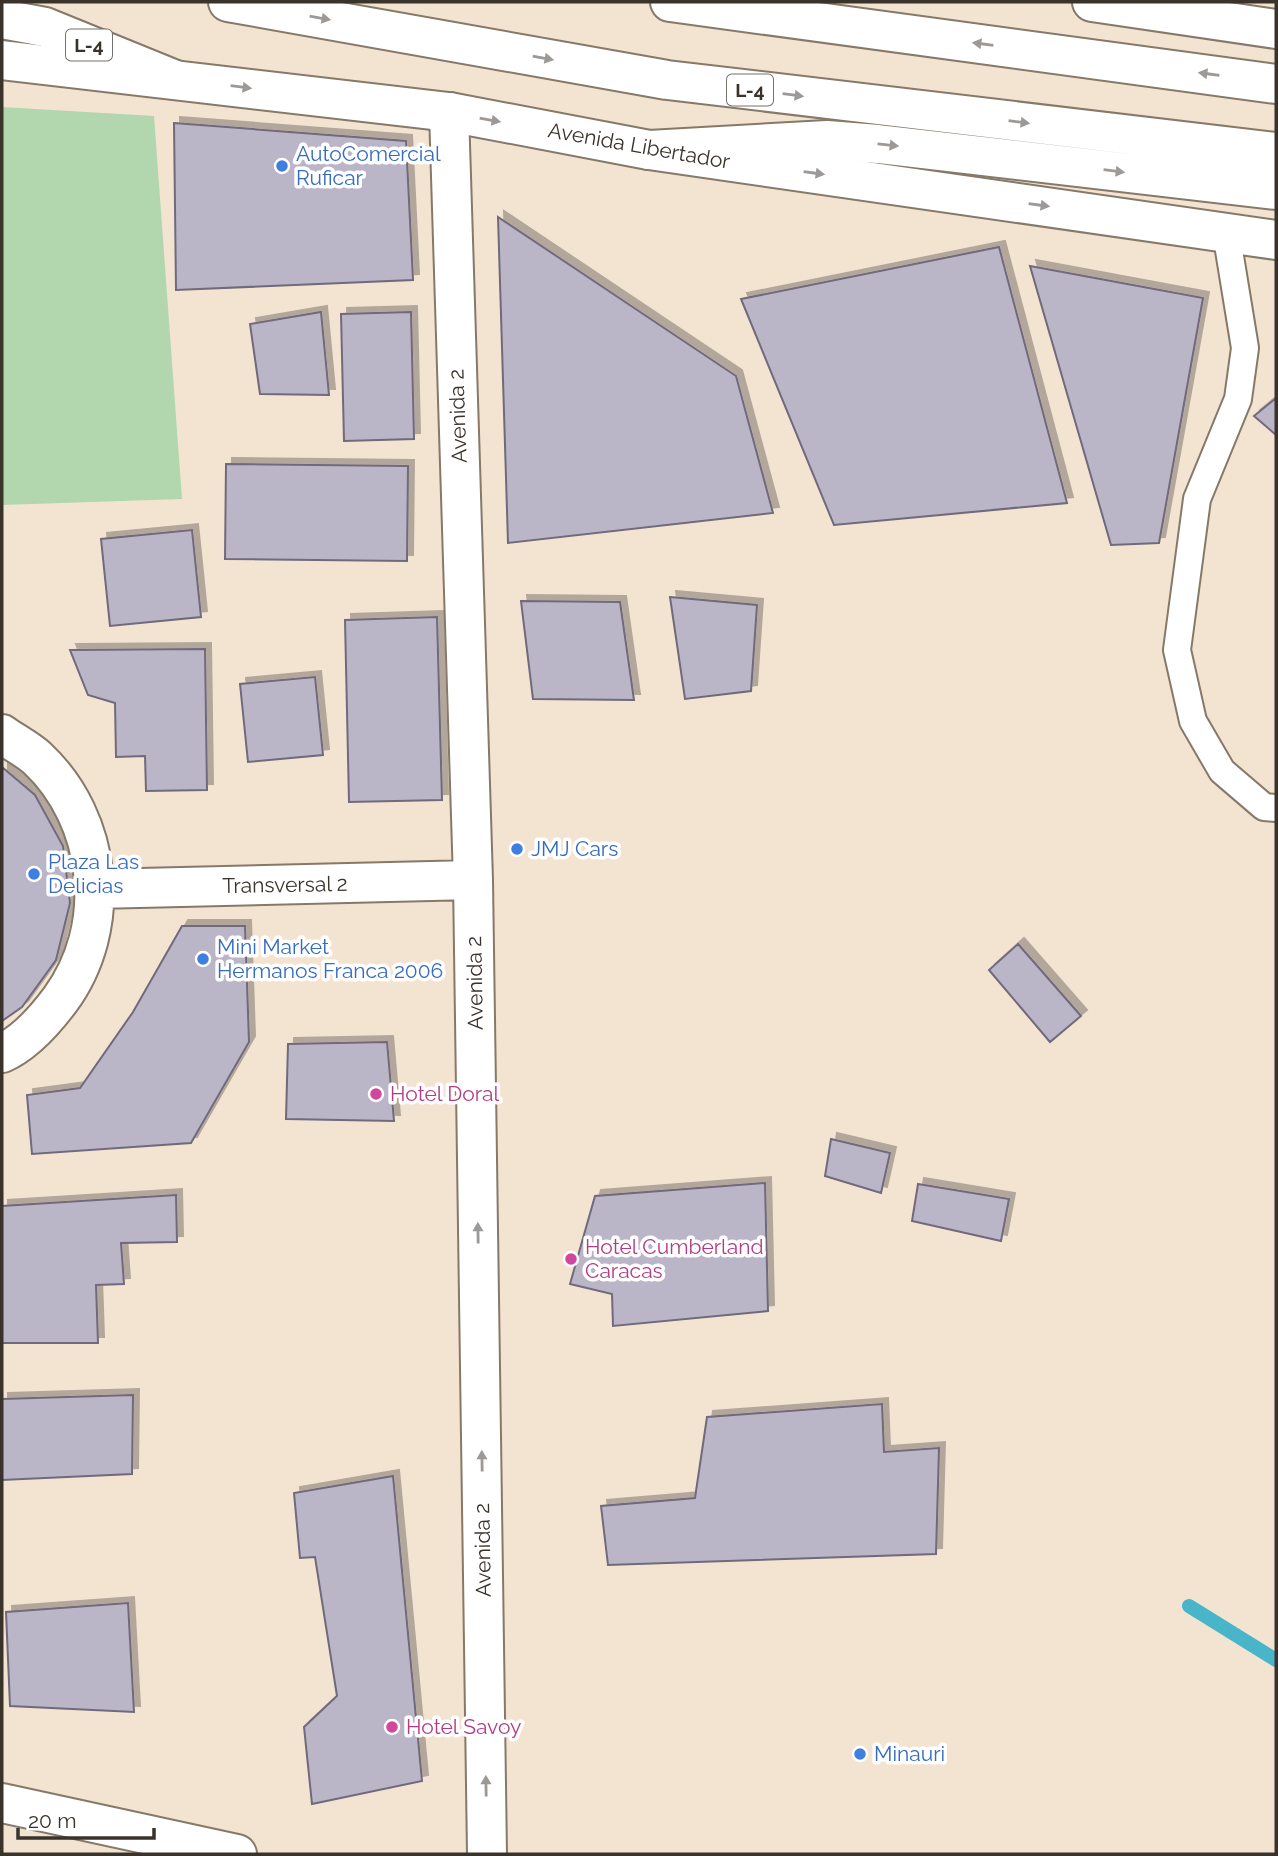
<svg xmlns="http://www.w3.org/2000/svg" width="1278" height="1856" viewBox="0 0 1278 1856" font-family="Raleway,sans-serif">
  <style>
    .green { fill: #b2d6ae }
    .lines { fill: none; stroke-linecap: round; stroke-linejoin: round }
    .stream { stroke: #48b5c9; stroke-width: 14 }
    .building { fill: #bbb5c8; stroke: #6f6a7b; stroke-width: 2; filter: url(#shadow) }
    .service-casing { stroke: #867969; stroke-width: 30 }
    .minor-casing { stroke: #867969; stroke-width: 42 }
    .secondary-casing { stroke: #867969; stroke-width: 42 }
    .primary-casing { stroke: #867969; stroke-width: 42 }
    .service { stroke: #fff; stroke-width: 26 }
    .minor { stroke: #fff; stroke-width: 38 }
    .secondary { stroke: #fff; stroke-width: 38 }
    .primary { stroke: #fff; stroke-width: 38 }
    .oneway { fill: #9c9996 }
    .shop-dot { fill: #3f7fe0; stroke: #fff; stroke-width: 2.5 }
    .hotel-dot { fill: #d1479c; stroke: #fff; stroke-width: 2.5 }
    .labels { text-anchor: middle; stroke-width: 7; stroke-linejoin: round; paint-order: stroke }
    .shield { fill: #fff; stroke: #74706b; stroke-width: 2 }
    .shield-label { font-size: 19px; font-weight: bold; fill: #39332c }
    .street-label { font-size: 21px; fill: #39332c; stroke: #fff }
    .shop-label { font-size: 21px; fill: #366cbe; stroke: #fff; text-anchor: start }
    .hotel-label { font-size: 21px; fill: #b23c85; stroke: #fff; text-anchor: start }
  </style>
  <defs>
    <filter id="shadow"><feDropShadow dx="6" dy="-6" stdDeviation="0" flood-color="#0004"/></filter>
  </defs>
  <rect width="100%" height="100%" fill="#f3e4d2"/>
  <path class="green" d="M 2,107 L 154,116 L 182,499 L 2,505 Z"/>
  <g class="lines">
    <path class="stream" d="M 1189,1606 L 1276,1660"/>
  </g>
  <path class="building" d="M 174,123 L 406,141 L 413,280 L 176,290 Z
    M 498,217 L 736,376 L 773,513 L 508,543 Z
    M 999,247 L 1067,503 L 834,525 L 741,299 Z
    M 1030,266 L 1203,298 L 1159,543 L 1111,545 Z
    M 321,312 L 329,395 L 260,394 L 250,324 Z
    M 411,312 L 414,439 L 344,441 L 341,314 Z
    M 1276,398 L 1276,435 L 1254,416 Z
    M 226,464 L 408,466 L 407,561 L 225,559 Z
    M 192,530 L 201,617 L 110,626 L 101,539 Z
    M 670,597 L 757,605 L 751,691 L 685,699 Z
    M 521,601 L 620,602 L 634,700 L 533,699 Z
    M 437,617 L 442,800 L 349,802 L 345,620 Z
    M 205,649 L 207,790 L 146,791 L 145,756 L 116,757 L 115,703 L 88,695 L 70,650 Z
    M 315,677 L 323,755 L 248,762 L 240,684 Z
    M 2,767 L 35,795 L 63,846 L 70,903 L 56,960 L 22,1007 L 2,1021 Z
    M 182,926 L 245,926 L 249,1042 L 191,1143 L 32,1154 L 27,1095 L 80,1088 L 133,1012 Z
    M 1018,944 L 1081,1016 L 1050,1042 L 989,970 Z
    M 387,1042 L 394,1121 L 286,1119 L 288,1044 Z
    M 831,1139 L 890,1153 L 881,1193 L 825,1176 Z
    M 765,1183 L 768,1311 L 613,1326 L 612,1294 L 570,1284 L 595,1196 Z
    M 918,1184 L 1009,1199 L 1001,1241 L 912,1221 Z
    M 176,1195 L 177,1242 L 121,1243 L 124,1284 L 96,1285 L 98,1343 L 2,1343 L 2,1206 Z
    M 133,1395 L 132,1474 L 2,1480 L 2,1399 Z
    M 882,1404 L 884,1452 L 939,1448 L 936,1554 L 608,1565 L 601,1506 L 695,1498 L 707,1417 Z
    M 393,1476 L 422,1781 L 312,1804 L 304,1727 L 337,1696 L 315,1557 L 300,1558 L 294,1493 Z
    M 128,1603 L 134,1712 L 10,1706 L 6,1612 Z"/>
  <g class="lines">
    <g class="service-casing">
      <path id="service" d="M 1226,232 L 1245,348 L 1238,399 L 1197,499 L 1177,650 L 1193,721 L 1222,771 L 1264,807 L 1276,808"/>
    </g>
    <g class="minor-casing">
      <path id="minor" d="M 449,112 L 473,880 L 487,1854
        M 2,734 C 13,742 27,749 37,758 C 103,820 114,927 60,1000 C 45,1020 25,1043 2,1053
        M 96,889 L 473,880
        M 2,1803 L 237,1854"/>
    </g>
    <g class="secondary-casing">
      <path id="secondary" d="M 2,60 L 449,112 L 649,150 L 1276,240"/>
    </g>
    <g class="primary-casing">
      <path id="primary" d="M 228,2 L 667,80 L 1276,152
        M 670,2 L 1276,84
        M 1092,2 L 1276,29
        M 2,19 L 45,27 L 173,79
        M 649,150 L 827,140 L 878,144 L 1276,190"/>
    </g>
    <use href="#service" class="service"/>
    <use href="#minor" class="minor"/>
    <use href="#secondary" class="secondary"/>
    <use href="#primary" class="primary"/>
  </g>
  <defs><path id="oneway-solid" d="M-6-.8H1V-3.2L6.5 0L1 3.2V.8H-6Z" transform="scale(1.75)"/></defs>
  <g class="oneway">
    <use href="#oneway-solid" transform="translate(320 18) rotate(10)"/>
    <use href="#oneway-solid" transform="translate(983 44) rotate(-172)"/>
    <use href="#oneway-solid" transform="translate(543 58) rotate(10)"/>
    <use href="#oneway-solid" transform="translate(1209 74) rotate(-172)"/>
    <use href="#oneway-solid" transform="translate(241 87) rotate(7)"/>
    <use href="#oneway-solid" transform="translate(793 95) rotate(7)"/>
    <use href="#oneway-solid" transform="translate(490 120) rotate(10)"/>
    <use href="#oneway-solid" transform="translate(1019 122) rotate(7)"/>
    <use href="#oneway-solid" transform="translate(888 145) rotate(6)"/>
    <use href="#oneway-solid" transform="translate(1114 171) rotate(7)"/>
    <use href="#oneway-solid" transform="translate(814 173) rotate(8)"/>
    <use href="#oneway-solid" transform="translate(1039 205) rotate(8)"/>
    <use href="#oneway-solid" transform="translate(478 1233) rotate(-91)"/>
    <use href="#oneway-solid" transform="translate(482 1461) rotate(-91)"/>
    <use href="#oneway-solid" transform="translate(486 1786) rotate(-91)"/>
  </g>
  <g class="shop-dot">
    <circle cx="282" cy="166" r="7"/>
    <circle cx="517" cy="849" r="7"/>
    <circle cx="34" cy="874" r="7"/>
    <circle cx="203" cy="959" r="7"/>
    <circle cx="860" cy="1754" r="7"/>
  </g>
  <g class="hotel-dot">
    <circle cx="376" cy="1094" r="7"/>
    <circle cx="571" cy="1259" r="7"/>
    <circle cx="392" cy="1727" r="7"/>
  </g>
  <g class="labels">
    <g class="shield">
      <rect x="66" y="29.5" width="46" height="31" rx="5"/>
      <rect x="727" y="74.5" width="46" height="31" rx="5"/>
    </g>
    <g class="shield-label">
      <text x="89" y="52">L-4</text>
      <text x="750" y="97">L-4</text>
    </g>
    <g class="street-label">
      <text transform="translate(639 146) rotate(10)" y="7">Avenida Libertador</text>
      <text transform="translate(458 416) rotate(-92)" y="7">Avenida 2</text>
      <text transform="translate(285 885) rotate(-1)" y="7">Transversal 2</text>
      <text transform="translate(475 983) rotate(-91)" y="7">Avenida 2</text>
      <text transform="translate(483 1550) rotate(-91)" y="7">Avenida 2</text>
    </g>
    <g class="shop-label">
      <text x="296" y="161">AutoComercial<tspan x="296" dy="24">Ruficar</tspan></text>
      <text x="531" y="856">JMJ Cars</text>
      <text x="48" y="869">Plaza Las<tspan x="48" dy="24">Delicias</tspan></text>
      <text x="217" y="954">Mini Market<tspan x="217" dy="24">Hermanos Franca 2006</tspan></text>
      <text x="874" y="1761">Minauri</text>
    </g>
    <g class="hotel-label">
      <text x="390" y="1101">Hotel Doral</text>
      <text x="585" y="1254">Hotel Cumberland<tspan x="585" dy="24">Caracas</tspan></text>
      <text x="406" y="1734">Hotel Savoy</text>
    </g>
  </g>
  <rect width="1278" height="1856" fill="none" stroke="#39332c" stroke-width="7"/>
  <path d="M18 1828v10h136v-10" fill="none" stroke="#39332c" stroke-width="3.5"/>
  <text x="28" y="1828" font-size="21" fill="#39332c" stroke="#ffffff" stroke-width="5" paint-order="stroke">20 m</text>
</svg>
